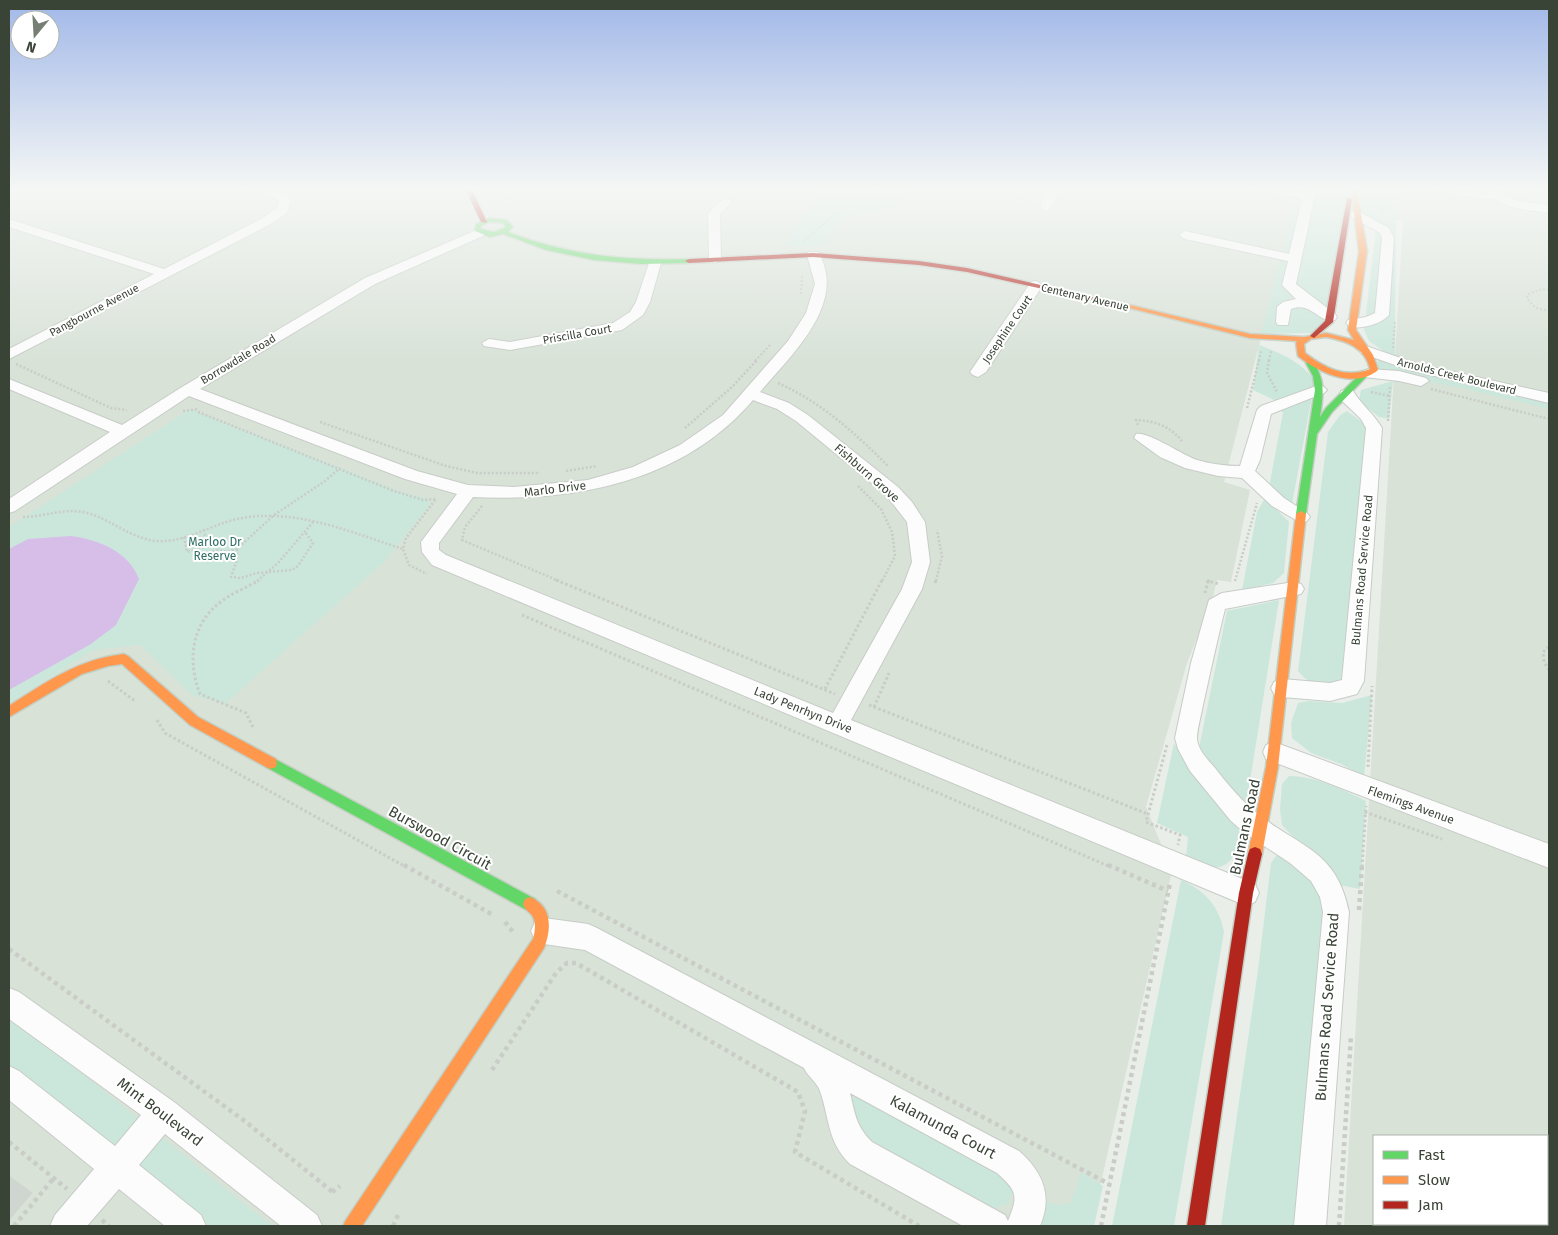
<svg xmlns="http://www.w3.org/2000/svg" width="1558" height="1235" viewBox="0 0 1558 1235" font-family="'Fira Sans',sans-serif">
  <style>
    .residential { fill: #d8e2d7; fill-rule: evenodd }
    .green { fill: #cbe7dc }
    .water { fill: #d7bee8 }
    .building { fill: #cfd5cf; stroke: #d0d6cf }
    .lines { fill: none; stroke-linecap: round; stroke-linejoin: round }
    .lane-casing { stroke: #c7ccc7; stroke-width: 2 }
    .street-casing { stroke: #c7ccc7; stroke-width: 2 }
    .fast-casing { stroke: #c4cfc3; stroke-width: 3 }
    .slow-casing { stroke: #c4cfc3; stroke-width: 3 }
    .jam-casing { stroke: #c4cfc3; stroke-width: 3 }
    .path-far3 { stroke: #c9ccc7; stroke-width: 2; stroke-dasharray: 2 2; stroke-linecap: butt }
    .path-far2 { stroke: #c9ccc7; stroke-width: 2.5; stroke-dasharray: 2 2; stroke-linecap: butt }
    .path-far1 { stroke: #c9ccc7; stroke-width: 3; stroke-dasharray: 2.5 2.5; stroke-linecap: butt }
    .path { stroke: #c9ccc7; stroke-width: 4.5; stroke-dasharray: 4 4; stroke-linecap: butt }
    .lane { fill: #fcfcfc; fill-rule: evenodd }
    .street { fill: #fcfcfc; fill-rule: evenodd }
    .fast { fill: #63d668; fill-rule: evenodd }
    .slow { fill: #ff974d; fill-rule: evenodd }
    .jam { fill: #b3261e; fill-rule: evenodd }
    .labels { text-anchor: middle; stroke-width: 4; stroke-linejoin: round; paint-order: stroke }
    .far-street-label { font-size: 11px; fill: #394336; stroke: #fff }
    .street-label { font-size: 12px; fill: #394336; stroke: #fff }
    .park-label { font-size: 12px; fill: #306f64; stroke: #fff }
    .near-street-label { font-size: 15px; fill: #394336; stroke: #fff }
  </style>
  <rect width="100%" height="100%" fill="#e9eee9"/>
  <path class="residential" d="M 9,190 L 1299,190 L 1224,482 L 1250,490 L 1231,582 L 1217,580 L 1212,601 L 1187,663 L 1146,807 L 1172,871 L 1091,1226 L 9,1226 Z
    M 1387,190 L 1549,190 L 1549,1226 L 1344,1226 L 1403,221 L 1385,217 ZM 1374,1136 L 1547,1136 L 1547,1224 L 1374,1224 Z"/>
  <path class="green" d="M 834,190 L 905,190 L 896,207 L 840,218 L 824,246 L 787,246 C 797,226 809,194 834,190 Z
    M 1298,190 L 1349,190 L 1326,317 L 1314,333 L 1261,334 Z
    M 1354,190 L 1396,190 L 1395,359 L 1369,341 L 1364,330 L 1377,222 L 1356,214 Z
    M 1259,345 C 1283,354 1299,361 1315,380 L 1292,504 L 1269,487 L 1283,413 L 1274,400 L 1253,390 Z
    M 1378,359 L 1392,365 L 1549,402 L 1549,409 L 1462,388 L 1377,372 Z
    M 1393,381 L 1389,419 L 1379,417 L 1359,401 L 1361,390 Z
    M 190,409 L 399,491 L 428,499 L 430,505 L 384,562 L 225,704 L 192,695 L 140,645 L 94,650 L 9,703 L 9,527 Z
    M 1347,411 L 1362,422 L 1367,430 L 1346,678 C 1331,690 1310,687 1298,671 L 1328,432 L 1340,415 Z
    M 1265,498 L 1289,522 L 1284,573 L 1273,583 L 1242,590 L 1257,512 Z
    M 1279,600 L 1246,806 L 1199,748 L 1227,611 Z
    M 1372,695 L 1364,777 L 1341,764 L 1311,753 L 1292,738 L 1291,723 L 1298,703 L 1308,701 L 1342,703 Z
    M 1174,743 L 1194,774 L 1240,831 C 1239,846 1233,870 1212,867 C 1204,866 1194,861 1186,858 L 1188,837 L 1157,823 Z
    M 1289,776 C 1318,777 1340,788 1366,801 L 1360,889 L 1339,885 L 1282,825 L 1280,810 L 1282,784 Z
    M 1276,856 L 1288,856 L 1310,874 L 1325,897 L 1297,1226 L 1221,1226 L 1258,970 L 1271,863 Z
    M 1181,880 C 1205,891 1219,905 1224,932 L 1174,1226 L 1112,1226 Z
    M 9,1020 L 89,1079 L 272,1226 L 210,1226 L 9,1065 Z
    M 857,1096 L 1003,1167 L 1013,1191 L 1008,1204 L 993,1209 L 855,1133 L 850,1100 Z
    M 1081,1172 L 1103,1186 L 1094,1226 L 1031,1226 L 1039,1212 L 1042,1200 L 1057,1205 L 1071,1203 Z"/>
  <path class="water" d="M 71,536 C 99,540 128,551 139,579 L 116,625 L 91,644 L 9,690 L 9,549 L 28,539 Z"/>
  <path class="building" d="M 9,1176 L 32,1193 L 9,1220 Z"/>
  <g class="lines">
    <g class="lane-casing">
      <path id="lane" d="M 1435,190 C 1457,190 1477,195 1499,195 L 1502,197 L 1499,199 L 1478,199 Z"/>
    </g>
    <g class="street-casing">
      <path id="street" d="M 260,190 C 272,190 282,190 291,199 L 287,213 L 269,225 L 9,359 L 9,349 L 154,274 L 9,227 L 9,219 L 164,269 L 261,219 L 277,208 L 279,201 Z
        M 1046,190 L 1058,190 L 1052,207 L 1046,211 L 1040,207 Z
        M 1267,190 L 1304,192 L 1304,190 L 1316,190 L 1296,284 L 1335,314 L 1337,317 L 1335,320 C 1318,324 1312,301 1291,309 L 1288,325 L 1278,325 L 1276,322 L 1277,307 L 1283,302 L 1296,299 L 1282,285 L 1288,261 L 1185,239 L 1179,235 L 1185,231 L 1289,254 L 1302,199 L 1269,192 Z
        M 1486,190 C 1502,190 1503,197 1516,200 C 1527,203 1538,204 1549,205 L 1549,213 C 1527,210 1500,209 1486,190 Z
        M 726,198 L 732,202 L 720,214 L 721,259 L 715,263 L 709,259 L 708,213 L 722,200 Z
        M 1356,210 L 1389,228 L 1394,238 L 1389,315 C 1382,324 1354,333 1346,323 L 1348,320 L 1366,317 L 1375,313 L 1382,238 L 1380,233 L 1352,217 L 1350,214 Z
        M 479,229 L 485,233 L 483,236 L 375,284 L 200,389 L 417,471 L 468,485 L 514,487 L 588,480 L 633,467 L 680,445 L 723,415 L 788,341 L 806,313 L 815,284 L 807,255 L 808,252 L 818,252 C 849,303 790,356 760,392 L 789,403 L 808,415 L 898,487 L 912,502 L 925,522 L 930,562 L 922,589 L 851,720 L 1255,884 L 1259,893 L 1255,902 L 1246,905 L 1237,902 L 432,565 L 422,552 L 421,542 L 457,494 L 405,479 L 189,396 L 15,511 L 9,513 L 9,499 L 110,432 L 9,389 L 9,379 L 122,425 L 182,387 L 365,278 ZM 753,400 L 777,409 L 796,421 L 886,495 L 907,522 L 912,562 L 902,589 L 833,713 L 446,555 L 439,550 L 439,543 L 473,497 C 575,502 683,482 753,400 Z
        M 655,259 L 661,263 L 650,302 L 643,315 L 622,330 L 510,350 L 484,346 L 482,343 L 489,339 L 510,342 L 613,323 L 630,312 L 636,302 L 649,263 Z
        M 1036,281 L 1043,285 L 986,372 L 978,377 L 973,375 L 970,372 L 1031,282 Z
        M 1366,346 L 1418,364 L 1549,393 L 1549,403 L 1409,370 L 1361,353 L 1359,350 Z
        M 1369,369 L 1399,371 L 1426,378 L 1429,381 L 1421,386 L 1399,381 L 1364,377 L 1361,374 L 1364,371 Z
        M 1319,385 L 1324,387 L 1327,390 L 1324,393 L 1271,414 L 1260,460 L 1255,471 L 1284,498 L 1307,513 L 1310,517 L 1307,521 L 1301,523 L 1272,506 L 1242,478 L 1218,476 L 1185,468 L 1160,457 L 1134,438 L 1136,434 C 1148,431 1182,455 1197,460 C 1211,464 1226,466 1240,466 L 1257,410 L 1261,406 Z
        M 1347,389 L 1353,391 C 1361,404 1374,414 1382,428 L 1364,681 L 1357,694 L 1330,701 L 1282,697 L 1274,694 L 1271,688 L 1274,682 L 1282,679 L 1330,683 L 1342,680 L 1366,428 L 1361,419 L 1339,398 L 1341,391 Z
        M 1294,582 L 1301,584 L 1304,589 L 1301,594 L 1225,609 C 1217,641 1210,673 1203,705 C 1201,716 1197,729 1197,739 C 1198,750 1208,760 1215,768 C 1229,786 1244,804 1263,818 C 1305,849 1337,853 1349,912 L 1326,1226 L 1294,1226 L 1323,912 L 1320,897 L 1311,881 L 1290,863 L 1246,834 L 1231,821 L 1190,771 L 1178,749 L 1175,738 L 1191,663 L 1209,600 L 1222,593 Z
        M 1274,742 L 1549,844 L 1549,868 L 1266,759 L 1263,752 L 1266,745 Z
        M 544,918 L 588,924 L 597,928 L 1019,1151 C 1043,1172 1053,1196 1040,1226 L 963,1226 L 850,1164 C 827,1141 830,1120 820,1091 C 817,1082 808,1077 804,1068 L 585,950 L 544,944 L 535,940 L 531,931 L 535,922 ZM 850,1093 L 997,1173 C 1018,1192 1018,1196 1008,1221 L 1005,1215 L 872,1142 C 856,1126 855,1114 850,1093 Z
        M 9,988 L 19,992 L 174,1102 L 317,1215 L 322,1226 L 281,1226 L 165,1134 L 139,1165 L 201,1215 L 206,1226 L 165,1226 L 119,1189 L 87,1226 L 50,1226 L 55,1215 L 94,1169 L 9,1100 L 9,1066 L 19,1071 L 115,1146 L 141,1115 L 9,1019 Z"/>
    </g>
    <g class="fast-casing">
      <path id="fast" d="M 489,218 L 507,220 L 513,227 L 508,232 C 567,255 626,261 689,259 L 693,261 L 689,263 L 641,264 L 594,260 L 546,250 L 503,234 L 490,237 L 475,231 L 476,224 ZM 490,222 L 503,223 L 506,227 L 494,232 L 481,229 L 481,226 Z
        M 1310,360 L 1313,361 C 1326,382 1323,394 1320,417 L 1326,408 L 1360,374 L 1363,373 L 1367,376 L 1332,412 L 1317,434 L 1306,514 L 1301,517 L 1296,514 L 1315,390 L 1313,376 L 1306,363 Z
        M 271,757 L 535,899 L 537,904 L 535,909 L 530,911 L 525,909 L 266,767 L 265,763 L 266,759 Z"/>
    </g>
    <g class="slow-casing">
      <path id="slow" d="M 1351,190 L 1357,190 L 1367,251 L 1356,330 L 1373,355 L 1378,370 C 1355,390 1318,372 1298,356 L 1296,343 L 1297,341 L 1250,338 L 1093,299 L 1097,297 L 1250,334 L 1304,337 L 1326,333 L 1354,340 L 1348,330 L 1359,251 ZM 1326,337 C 1346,341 1365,347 1370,369 C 1346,379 1324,368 1305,353 L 1304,344 L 1311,339 Z
        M 1301,511 L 1306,514 L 1278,767 L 1262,854 L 1260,859 L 1255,861 L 1250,859 L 1248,854 L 1266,767 L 1296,514 Z
        M 124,654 L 128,656 L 198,717 L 276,759 L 277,763 L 276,767 L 271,769 L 266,767 L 190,725 L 122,664 L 108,666 L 82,674 L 9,717 L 9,706 C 46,682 79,659 124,654 Z
        M 530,897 C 552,906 552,929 544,948 L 362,1226 L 343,1226 L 346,1220 L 533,939 C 535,931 537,921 531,914 C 527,910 525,909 523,904 L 525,899 Z"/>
    </g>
    <g class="jam-casing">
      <path id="jam" d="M 466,190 L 472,190 L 487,222 L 486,223 L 481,222 Z
        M 1347,198 L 1352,199 L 1333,322 L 1314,338 L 1310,336 L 1325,321 Z
        M 813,253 L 919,261 L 967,268 L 1101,299 L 1097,301 L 967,272 L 919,265 L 813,257 L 689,263 L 685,261 L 689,259 Z
        M 1255,847 L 1260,849 L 1262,854 L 1253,893 L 1205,1226 L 1187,1226 L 1239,893 L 1248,854 L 1250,849 Z"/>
    </g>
    <path class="path-far3" d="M 243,190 L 252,193
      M 1245,190 L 1259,193
      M 1382,214 L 1384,190
      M 804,241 L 837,212 L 878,190
      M 1549,290 L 1542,289 L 1528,294 L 1527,299 L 1536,308 L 1549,311
      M 801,294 L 802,275
      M 1393,348 L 1395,321
      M 755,361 L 771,344
      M 1259,361 L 1261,351
      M 1269,361 L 1271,351"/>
    <path class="path-far2" d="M 1269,360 L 1267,373 L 1277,392
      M 16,364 L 111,408 L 127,410
      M 778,383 C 821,402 855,433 888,466
      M 1431,389 L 1549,419
      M 1371,392 L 1390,396
      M 1247,408 L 1259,360
      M 183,411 L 199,409
      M 198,412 L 394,491 L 423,500 L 436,499 L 406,538 L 403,549 L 409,565 L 427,574
      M 1388,421 L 1390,387
      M 320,422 L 446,466 L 477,473 L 540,473
      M 1138,425 L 1136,420 C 1155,421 1170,426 1182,441
      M 685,428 L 732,387 L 757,360
      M 566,471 L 597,466
      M 858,486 L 881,509 L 892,532 L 895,556 L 882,581
      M 482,506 L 465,527 L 462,540 L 559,581
      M 23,517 C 45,517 65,507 87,513 C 111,519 131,539 157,541 C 185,543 210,525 237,519 C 294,507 350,532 403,549
      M 184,537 L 187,552 L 194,550 L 201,556 L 218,550 L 227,552 L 237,549 L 274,515 L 325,481 L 340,468
      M 237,549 L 237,560 L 231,577 L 241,578 L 257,573 L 292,570 L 298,566 L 313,543 L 305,532
      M 194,550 L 207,546 L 204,530
      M 257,581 L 278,563 L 313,522
      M 936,581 L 942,556 L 937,530
      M 1208,581 L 1210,581
      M 1235,581 L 1257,503"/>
    <path class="path-far1" d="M 556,580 L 835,694
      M 935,583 L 936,580
      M 1205,593 L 1208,581 L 1219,584
      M 522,615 L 1111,867
      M 1549,647 L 1543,652 L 1544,662 L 1549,670
      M 108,681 L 135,701
      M 825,689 L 882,580
      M 869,705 L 1148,814
      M 874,707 L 889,673
      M 157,720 L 165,733 L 406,867
      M 253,727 L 246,713 L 200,694 C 187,661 191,623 222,601 C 233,592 247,588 259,580
      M 1167,745 L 1146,822 L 1180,835 L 1178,845
      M 1368,767 L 1372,686
      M 1365,812 L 1442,839
      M 1362,867 L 1366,806"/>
    <path class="path" d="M 404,865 L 493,915
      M 1108,865 L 1168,891
      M 557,891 L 1109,1184
      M 1359,910 L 1362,865
      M 505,922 L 513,932
      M 9,949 L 246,1122 L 334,1193
      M 492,1070 L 556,973 L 567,963 L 576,963 L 798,1092 L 805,1111 L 795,1152 L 919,1226
      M 9,1142 L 67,1189
      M 332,1192 L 340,1186
      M 102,1220 L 109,1226
      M 14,1226 L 53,1179
      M 393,1226 L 398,1215
      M 1101,1226 L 1170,883
      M 1339,1226 L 1351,1036"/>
    <use href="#lane" class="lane"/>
    <use href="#street" class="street"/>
    <use href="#fast" class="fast"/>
    <use href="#slow" class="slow"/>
    <use href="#jam" class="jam"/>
  </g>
  <linearGradient id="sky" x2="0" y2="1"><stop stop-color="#a1b8e8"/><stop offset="0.52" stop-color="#f5f7f5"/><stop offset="1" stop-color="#f5f7f5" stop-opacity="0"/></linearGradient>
  <rect width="1558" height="363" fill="url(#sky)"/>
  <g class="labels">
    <g class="far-street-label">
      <text transform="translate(1085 297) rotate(13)" y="4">Centenary Avenue</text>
      <text transform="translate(94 310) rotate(-28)" y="4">Pangbourne Avenue</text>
      <text transform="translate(1007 329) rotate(-56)" y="4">Josephine Court</text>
      <text transform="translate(577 334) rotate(-10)" y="4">Priscilla Court</text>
      <text transform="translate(238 359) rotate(-31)" y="4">Borrowdale Road</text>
      <text transform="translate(1457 376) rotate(14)" y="4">Arnolds Creek Boulevard</text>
    </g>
    <g class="street-label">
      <text transform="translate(867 473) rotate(41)" y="4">Fishburn Grove</text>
      <text transform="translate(555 489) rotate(-7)" y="4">Marlo Drive</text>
      <text transform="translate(1362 570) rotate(-85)" y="4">Bulmans Road Service Road</text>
      <text transform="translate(803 710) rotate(22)" y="4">Lady Penrhyn Drive</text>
      <text transform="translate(1411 805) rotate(20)" y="4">Flemings Avenue</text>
    </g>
    <g class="park-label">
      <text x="215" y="546">Marloo Dr<tspan x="215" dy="14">Reserve</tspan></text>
    </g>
    <g class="near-street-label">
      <text transform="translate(1245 827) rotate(-78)" y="5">Bulmans Road</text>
      <text transform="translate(440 838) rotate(29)" y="5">Burswood Circuit</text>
      <text transform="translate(1327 1007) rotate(-86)" y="5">Bulmans Road Service Road</text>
      <text transform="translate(160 1112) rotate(37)" y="5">Mint Boulevard</text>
      <text transform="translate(943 1127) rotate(28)" y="5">Kalamunda Court</text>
    </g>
  </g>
  <rect width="1558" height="1235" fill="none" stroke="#394336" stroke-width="20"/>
  <rect x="1373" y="1135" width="175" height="90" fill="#ffffff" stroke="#b0b4af"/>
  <rect x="1383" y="1151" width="25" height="8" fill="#63d668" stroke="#b0b4af"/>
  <text x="1418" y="1160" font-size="15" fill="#394336">Fast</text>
  <rect x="1383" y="1176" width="25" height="8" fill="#ff974d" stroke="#b0b4af"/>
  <text x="1418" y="1185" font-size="15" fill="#394336">Slow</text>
  <rect x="1383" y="1201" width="25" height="8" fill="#b3261e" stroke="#b0b4af"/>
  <text x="1418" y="1210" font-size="15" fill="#394336">Jam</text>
  <g transform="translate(35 35) rotate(198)"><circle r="24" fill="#ffffff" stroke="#b0b4af"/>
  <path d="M0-4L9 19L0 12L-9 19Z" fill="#777f75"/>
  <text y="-8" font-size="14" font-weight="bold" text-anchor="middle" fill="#394336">N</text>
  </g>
</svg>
